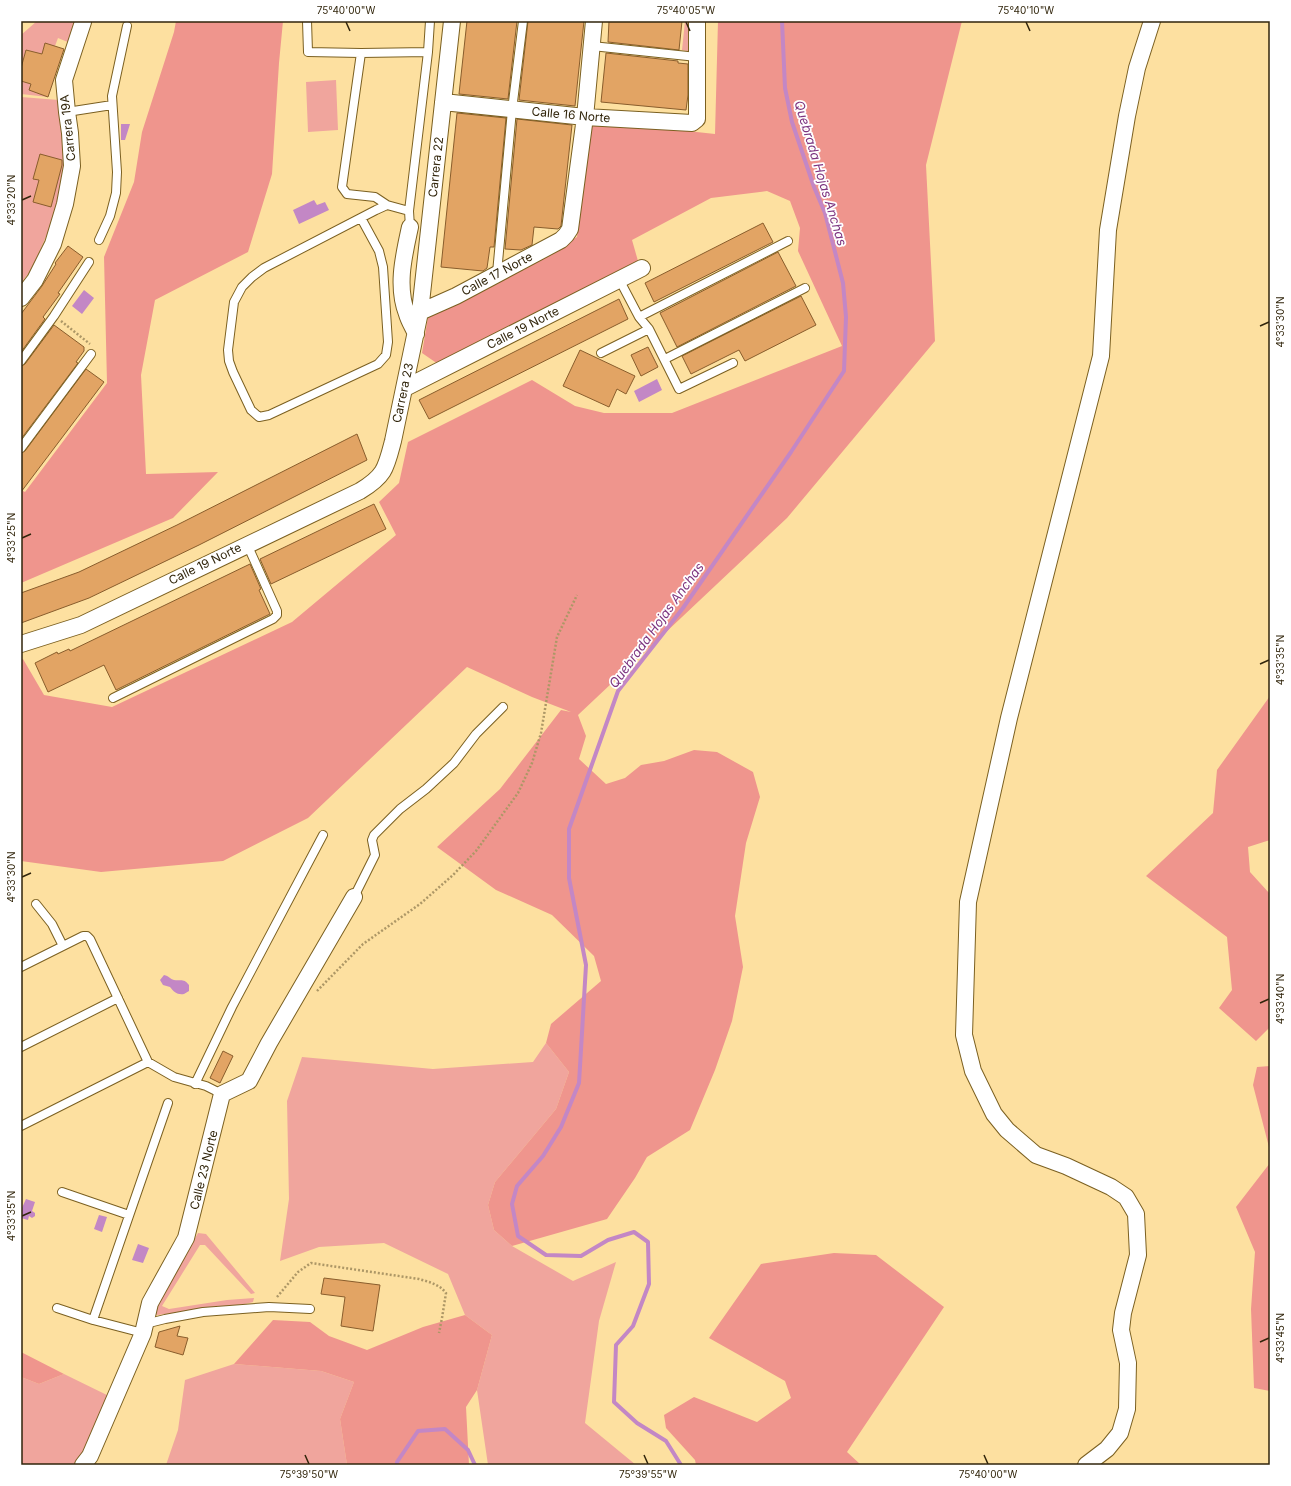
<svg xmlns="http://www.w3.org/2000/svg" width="1291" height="1486" viewBox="0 0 1291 1486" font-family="Inter,sans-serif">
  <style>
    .green { fill: #f0a59d }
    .forest { fill: #ef958d }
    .water { fill: #c387c5 }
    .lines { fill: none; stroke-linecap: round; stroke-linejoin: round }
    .stream { stroke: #c387c5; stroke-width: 4 }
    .building { fill: #e2a464; stroke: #895d2c }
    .lane-casing { stroke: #7b6021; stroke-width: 10 }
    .street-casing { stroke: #7b6021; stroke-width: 18 }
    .path { stroke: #ad9766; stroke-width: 2.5; stroke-dasharray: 2 2; stroke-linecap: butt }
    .lane { stroke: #fff; stroke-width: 8 }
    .street { stroke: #fff; stroke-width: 16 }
    .ticks { fill: none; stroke: #31250b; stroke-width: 1.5 }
    .labels { text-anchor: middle; stroke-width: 3.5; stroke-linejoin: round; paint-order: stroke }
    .street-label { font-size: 12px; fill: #31250b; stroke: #fff }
    .water-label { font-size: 13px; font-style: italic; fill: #7d3580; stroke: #fff }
    .neatline { fill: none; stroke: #31250b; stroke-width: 1.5 }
    .ticks-label { font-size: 10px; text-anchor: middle; fill: #31250b }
  </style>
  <rect width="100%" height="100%" fill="#fde0a0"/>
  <path class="green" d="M 37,21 L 74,21 L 70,43 L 58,38 L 55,46 L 45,44 L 42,54 L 26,50 L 21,68 L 21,35 Z
    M 685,21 L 703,21 L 693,52 L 682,50 Z
    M 336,80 L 338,130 L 308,132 L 306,82 Z
    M 21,81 L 31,84 L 30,90 L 48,97 L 21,94 Z
    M 21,97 L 59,100 L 65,157 L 65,168 L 54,218 L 32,269 L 21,283 Z
    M 546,1043 L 569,1072 L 556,1109 L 495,1182 L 488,1205 L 494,1230 L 512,1246 L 573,1281 L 616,1262 L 599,1321 L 585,1423 L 636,1465 L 488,1465 L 477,1390 L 492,1335 L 465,1315 L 448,1274 L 384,1243 L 319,1247 L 280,1261 L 289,1199 L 287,1101 L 302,1057 L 433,1069 L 533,1062 Z
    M 198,1233 L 206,1234 L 255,1293 L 251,1294 L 205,1245 L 200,1245 L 162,1306 L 169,1309 L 227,1300 L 254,1298 L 253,1302 L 245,1304 L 157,1315 L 154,1313 L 160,1300 Z
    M 234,1364 L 321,1371 L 354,1382 L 340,1419 L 347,1465 L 166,1465 L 178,1430 L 185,1380 Z
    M 64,1374 L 111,1397 L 83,1452 L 73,1465 L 21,1465 L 21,1377 L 39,1384 Z"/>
  <path class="forest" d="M 176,21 L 283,21 L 279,63 L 272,174 L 248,252 L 155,300 L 141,375 L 146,474 L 218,472 L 173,518 L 21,583 L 21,490 L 25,492 L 107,383 L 104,257 L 134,182 L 142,132 L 174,32 Z
    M 718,21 L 962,21 L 926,165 L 935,341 L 787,518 L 578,715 L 586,736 L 579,759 L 606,784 L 625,778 L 641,765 L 664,761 L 694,750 L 717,752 L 753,772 L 760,797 L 746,843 L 735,916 L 743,967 L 732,1021 L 715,1070 L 690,1130 L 647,1157 L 635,1178 L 607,1219 L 512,1246 L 494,1230 L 488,1205 L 495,1182 L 556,1109 L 569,1072 L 546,1043 L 551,1024 L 601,981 L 594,956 L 552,915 L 496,890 L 437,847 L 500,789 L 561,710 L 571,712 L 532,697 L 467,667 L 308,818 L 223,861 L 101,872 L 21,861 L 21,660 L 23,659 L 44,695 L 112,707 L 292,622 L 396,535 L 379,502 L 399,483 L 408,442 L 532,380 L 575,406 L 604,413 L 672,413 L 842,346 L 798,251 L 800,228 L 790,201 L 767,191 L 711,198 L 632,240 L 638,261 L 438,364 L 422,353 L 428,317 L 577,237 L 590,124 L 596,121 L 715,134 Z
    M 1270,696 L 1270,840 L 1248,847 L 1250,872 L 1270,894 L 1270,1027 L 1256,1041 L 1219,1008 L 1232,990 L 1227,937 L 1146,876 L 1213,813 L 1217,770 Z
    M 1270,1066 L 1270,1151 L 1253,1085 L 1257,1067 Z
    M 1270,1163 L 1270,1391 L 1254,1388 L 1251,1309 L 1255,1252 L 1236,1207 Z
    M 834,1253 L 876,1255 L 944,1307 L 847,1452 L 861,1465 L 696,1465 L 695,1460 L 666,1428 L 664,1415 L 694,1397 L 757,1422 L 791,1398 L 785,1381 L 709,1338 L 761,1264 Z
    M 465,1315 L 492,1335 L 477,1390 L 466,1407 L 469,1465 L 347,1465 L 340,1419 L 354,1382 L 321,1371 L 234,1364 L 273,1320 L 310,1322 L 329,1336 L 367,1350 L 423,1327 Z
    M 21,1352 L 64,1374 L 39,1384 L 21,1377 Z"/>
  <path class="water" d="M 121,124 L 130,124 L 125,140 L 121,140 Z
    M 314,200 L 317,205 L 325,202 L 329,210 L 299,224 L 293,210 Z
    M 84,290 L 94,298 L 82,314 L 72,306 Z
    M 657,379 L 662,390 L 639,402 L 634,391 Z
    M 164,975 C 169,976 170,979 174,980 C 181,981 184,978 189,985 L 189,991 L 184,994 C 177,995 174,992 170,987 L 163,985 L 160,980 Z
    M 26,1199 L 35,1202 L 32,1211 L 35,1213 L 35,1216 L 32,1218 L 29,1216 L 28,1220 L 21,1218 L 21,1210 Z
    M 99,1215 L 107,1217 L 102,1232 L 94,1229 Z
    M 138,1244 L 149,1248 L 143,1263 L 132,1260 Z"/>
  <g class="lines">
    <path class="stream" d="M 397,1465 L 397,1462 L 418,1431 L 445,1429 L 468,1450 L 475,1465
      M 681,1465 L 666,1441 L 637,1423 L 614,1402 L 616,1345 L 633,1326 L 649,1284 L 648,1242 L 634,1232 L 608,1240 L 581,1256 L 546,1255 L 518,1236 L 512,1204 L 517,1186 L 543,1156 L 561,1127 L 579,1083 L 586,965 L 569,878 L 569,829 L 618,691 L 683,608 L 791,452 L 844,371 L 846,317 L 843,283 L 825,213 L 814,187 L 792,122 L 785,88 L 782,21"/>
  </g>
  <path class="building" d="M 467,21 L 517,21 L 508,99 L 459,94 Z
    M 528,21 L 584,21 L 575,106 L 519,100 Z
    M 609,21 L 682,21 L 679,50 L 608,42 Z
    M 45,43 L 64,49 L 48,97 L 29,90 L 31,84 L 21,81 L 21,68 L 26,50 L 42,54 Z
    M 606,53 L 678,61 L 678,63 L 688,64 L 688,95 L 686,110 L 601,102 Z
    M 457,113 L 506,118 L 494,247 L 490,247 L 487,268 L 483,271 L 441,267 Z
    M 517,119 L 572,125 L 561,226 L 558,229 L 534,227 L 532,245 L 521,250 L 505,249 Z
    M 40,154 L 62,160 L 62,165 L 51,207 L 33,202 L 39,180 L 33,179 Z
    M 763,223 L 773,242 L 654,302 L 645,283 Z
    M 68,246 L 83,257 L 58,293 L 60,294 L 43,317 L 45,319 L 21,352 L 21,314 L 42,286 L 56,264 L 55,263 Z
    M 778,252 L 796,286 L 677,347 L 660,313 Z
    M 801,296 L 816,325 L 745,361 L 739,350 L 691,374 L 682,356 Z
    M 619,299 L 628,319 L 429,419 L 419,400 Z
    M 54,325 L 84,347 L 84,351 L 76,362 L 78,363 L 21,439 L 21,366 L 25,364 Z
    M 648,347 L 658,367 L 641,376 L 631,355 Z
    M 580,350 L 635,376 L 626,394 L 617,389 L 609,407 L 563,386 Z
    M 86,369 L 104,382 L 21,492 L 21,453 L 25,451 Z
    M 357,434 L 367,460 L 199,545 L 89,598 L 21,623 L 21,593 L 79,572 L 177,525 Z
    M 374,504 L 386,529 L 271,584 L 260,559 Z
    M 250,564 L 261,589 L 259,590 L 270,614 L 116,690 L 104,665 L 48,692 L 35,663 L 57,652 L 58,654 L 69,649 L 70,651 Z
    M 223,1051 L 233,1056 L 220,1083 L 210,1078 Z
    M 324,1278 L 380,1285 L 373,1331 L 341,1326 L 345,1297 L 321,1294 Z
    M 180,1326 L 177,1336 L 188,1338 L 183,1355 L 155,1347 L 159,1332 Z"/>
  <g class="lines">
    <g class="lane-casing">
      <path id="lane" d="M 307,21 L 308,52 L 361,53 L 428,52
        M 592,46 L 697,57
        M 361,53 L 342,187 L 347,194 L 375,197 L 387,205
        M 67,112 L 112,105
        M 361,218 L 379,251 L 383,267 L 388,342 L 386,355 L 378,364 L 269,415 L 259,417 L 251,410 L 233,372 L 229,361 L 228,350 L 234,302 L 242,287 L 252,277 L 264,268 L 376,210 L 387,205 L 409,211
        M 410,227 L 409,211 L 428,52 L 430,21
        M 99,240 L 110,216 L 116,193 L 117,172 L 112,96 L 127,26
        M 497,273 L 512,110 L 523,21
        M 619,279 L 639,317 L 649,329 L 679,389 L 733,363
        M 639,317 L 788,241
        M 601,353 L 649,329
        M 665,359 L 805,288
        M 21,361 L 54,316 L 89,262
        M 21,448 L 91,354
        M 113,698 L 273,619 L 277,615 L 277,611 L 247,544
        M 354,897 L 375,855 L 372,840 L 374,835 L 400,809 L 426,789 L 454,763 L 476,734 L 503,707
        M 36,904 L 52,924 L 63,946
        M 21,967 L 83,936 L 87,936 L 90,939 L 148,1062 L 174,1077 L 206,1086 L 222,1094
        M 21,1047 L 118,998
        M 195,1084 L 232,1007 L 323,835
        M 21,1126 L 148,1062
        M 62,1192 L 129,1215
        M 57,1308 L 93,1320 L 143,1333
        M 93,1320 L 168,1103
        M 145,1324 L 165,1319 L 203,1312 L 269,1307 L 310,1309"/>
    </g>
    <g class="street-casing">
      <path id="street" d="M 443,102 L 585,117 L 692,123 L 697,119 L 697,21
        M 410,227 C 404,255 396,286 407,314 C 409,321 413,327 416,334
        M 21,298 L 35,280 L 53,244 L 65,204 L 72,166 L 70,133 L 67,112 L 64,80 L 83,22
        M 420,312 L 456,296 L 561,240 L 566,235 L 570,229 L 585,117 L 594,21
        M 405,388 L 642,268
        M 21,644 L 81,625 L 360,491 C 385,476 386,468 393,441 L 420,312 L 452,21
        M 83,1465 L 90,1456 L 143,1333 L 150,1303 L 186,1238 L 222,1094 L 249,1081 L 269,1043 L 354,897
        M 1086,1465 L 1107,1449 L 1120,1433 L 1127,1409 L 1128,1363 L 1121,1330 L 1123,1313 L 1138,1255 L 1136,1214 L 1126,1197 L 1111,1187 L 1066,1166 L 1036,1155 L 1007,1130 L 994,1114 L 973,1071 L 964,1035 L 968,902 L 1009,718 L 1101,356 L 1108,230 L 1127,116 L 1137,68 L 1152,21"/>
    </g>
    <path class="path" d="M 61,321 L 90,344
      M 317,991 L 363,944 L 420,904 L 453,875 L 476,851 L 518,793 L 532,763 L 541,733 L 557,637 L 577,595
      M 277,1297 L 298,1272 L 311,1263 L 419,1279 C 429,1282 439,1284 446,1293 L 442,1318 L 439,1333"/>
    <use href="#lane" class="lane"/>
    <use href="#street" class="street"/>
  </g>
  <path class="ticks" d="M 346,22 L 350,31M 686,22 L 690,31M 1026,22 L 1030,31M 22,200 L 31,196M 1260,326 L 1269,322M 22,538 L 31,534M 1260,664 L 1269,660M 22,877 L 31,873M 1260,1003 L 1269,999M 22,1216 L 31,1212M 1260,1342 L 1269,1338M 305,1455 L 309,1464M 644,1455 L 648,1464M 984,1455 L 988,1464"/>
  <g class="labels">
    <g class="street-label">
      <text transform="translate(571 115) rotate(5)" y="4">Calle 16 Norte</text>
      <text transform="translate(68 128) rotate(-96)" y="4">Carrera 19A</text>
      <text transform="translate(436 167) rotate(-84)" y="4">Carrera 22</text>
      <text transform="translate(497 274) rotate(-28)" y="4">Calle 17 Norte</text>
      <text transform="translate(523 328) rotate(-27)" y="4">Calle 19 Norte</text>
      <text transform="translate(403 393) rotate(-78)" y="4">Carrera 23</text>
      <text transform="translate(205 564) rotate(-26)" y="4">Calle 19 Norte</text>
      <text transform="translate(204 1170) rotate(-76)" y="4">Calle 23 Norte</text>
    </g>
    <g class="water-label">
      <text transform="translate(821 173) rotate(73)" y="5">Quebrada Hojas Anchas</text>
      <text transform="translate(656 625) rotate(-54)" y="5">Quebrada Hojas Anchas</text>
    </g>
  </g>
  <rect width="1291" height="1486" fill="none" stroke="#ffffff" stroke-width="44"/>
  <rect x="22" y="22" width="1247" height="1442" class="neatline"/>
  <g class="ticks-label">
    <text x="346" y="14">75°40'00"W</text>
    <text x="686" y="14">75°40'05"W</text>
    <text x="1026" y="14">75°40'10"W</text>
    <text transform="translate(11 200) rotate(-90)" y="4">4°33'20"N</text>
    <text transform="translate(1280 322) rotate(-90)" y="4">4°33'30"N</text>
    <text transform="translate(11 538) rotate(-90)" y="4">4°33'25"N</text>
    <text transform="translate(1280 660) rotate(-90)" y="4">4°33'35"N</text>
    <text transform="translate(11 877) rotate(-90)" y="4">4°33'30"N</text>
    <text transform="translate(1280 999) rotate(-90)" y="4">4°33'40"N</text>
    <text transform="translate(11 1216) rotate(-90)" y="4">4°33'35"N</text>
    <text transform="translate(1280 1338) rotate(-90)" y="4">4°33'45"N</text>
    <text x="309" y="1478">75°39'50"W</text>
    <text x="648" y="1478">75°39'55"W</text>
    <text x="988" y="1478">75°40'00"W</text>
  </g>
</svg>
